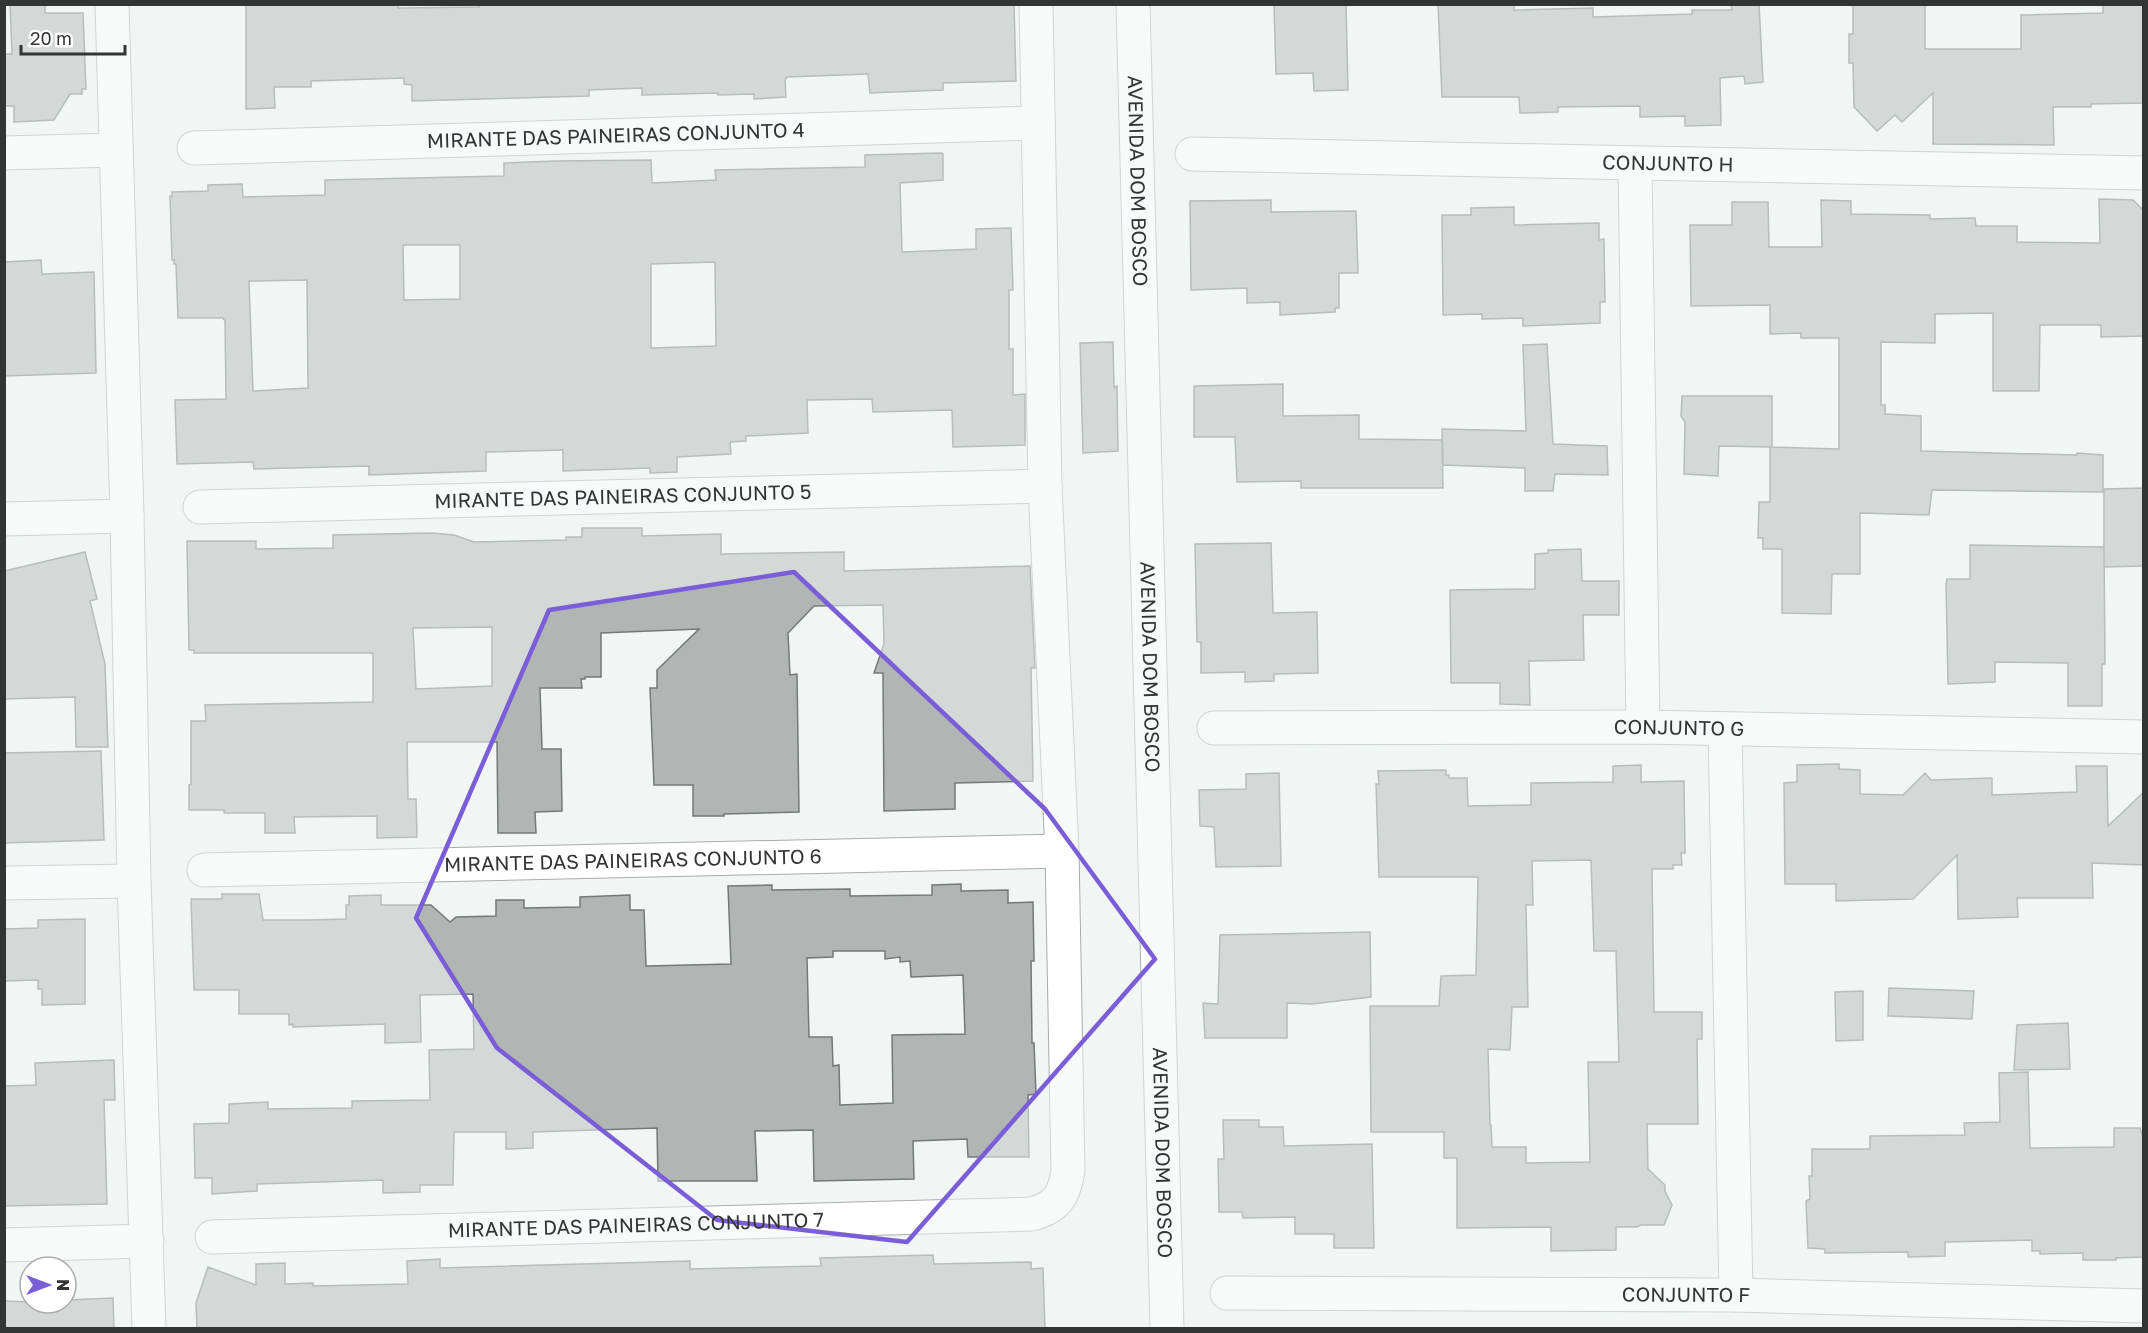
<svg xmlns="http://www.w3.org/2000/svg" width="2148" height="1333" viewBox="0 0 2148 1333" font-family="'Golos Text',sans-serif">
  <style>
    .building { fill: #b1b6b5; stroke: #747878; stroke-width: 1.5; fill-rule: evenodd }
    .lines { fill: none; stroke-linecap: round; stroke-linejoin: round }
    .street-casing { stroke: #a8acaa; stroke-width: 35 }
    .secondary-casing { stroke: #a8acaa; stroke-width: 35 }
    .street { stroke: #fff; stroke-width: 33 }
    .secondary { stroke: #fff; stroke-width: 33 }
    .marked { fill: none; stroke: #795ed8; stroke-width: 4.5; stroke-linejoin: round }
    .labels { text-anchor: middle; stroke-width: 5; stroke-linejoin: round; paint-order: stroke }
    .street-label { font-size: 20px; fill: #333534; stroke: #fff }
  </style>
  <rect width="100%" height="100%" fill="#f1f6f4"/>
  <path class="building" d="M 10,4 L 45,4 L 45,13 L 83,13 L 86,89 L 82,89 L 82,94 L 70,94 L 54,120 L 14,122 L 14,106 L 4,106 L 4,54 L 12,54 Z
    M 246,4 L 398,4 L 398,8 L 479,7 L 479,4 L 1014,4 L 1016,81 L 943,83 L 943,90 L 870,93 L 868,74 L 787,77 L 785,80 L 786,97 L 754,99 L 754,94 L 718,95 L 718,93 L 642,95 L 642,88 L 589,90 L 589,96 L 412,101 L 412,85 L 404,84 L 404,78 L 311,81 L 311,87 L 274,87 L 275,108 L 246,109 Z
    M 1274,4 L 1346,4 L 1348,90 L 1314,91 L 1313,73 L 1276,74 Z
    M 1438,4 L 1514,4 L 1514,10 L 1593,8 L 1593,17 L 1692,14 L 1692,10 L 1732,10 L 1731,4 L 1759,4 L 1763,82 L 1745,84 L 1744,76 L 1720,78 L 1721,125 L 1685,126 L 1685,116 L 1640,117 L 1640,106 L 1558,107 L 1558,112 L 1520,113 L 1519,97 L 1442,97 Z
    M 1853,4 L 1925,4 L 1925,49 L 2021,49 L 2021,15 L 2103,13 L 2103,4 L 2144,4 L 2144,103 L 2091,104 L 2091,107 L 2053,107 L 2054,145 L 1933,144 L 1933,93 L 1902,122 L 1895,115 L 1877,131 L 1854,107 L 1853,63 L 1849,63 L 1849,34 L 1853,34 Z
    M 941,153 L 943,154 L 943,180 L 900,183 L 902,252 L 976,249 L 976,229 L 1011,228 L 1013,290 L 1009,290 L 1009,349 L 1013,349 L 1013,395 L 1025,394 L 1025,445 L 953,447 L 952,410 L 873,412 L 872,399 L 807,400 L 808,433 L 746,436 L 746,441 L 730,442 L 731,454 L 677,457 L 677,472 L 650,473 L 650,468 L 563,471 L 563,450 L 486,452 L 486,471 L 369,475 L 369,466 L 254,469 L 253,462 L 177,464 L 175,400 L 226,399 L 225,321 L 223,318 L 178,318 L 176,264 L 174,264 L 174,260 L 172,260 L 170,196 L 172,196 L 172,192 L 208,191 L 208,185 L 242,184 L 243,197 L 325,195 L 325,180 L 504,176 L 504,163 L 556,161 L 651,160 L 652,183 L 716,180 L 715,170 L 865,167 L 865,155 ZM 403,245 L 460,245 L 460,299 L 404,300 ZM 715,262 L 716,346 L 651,348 L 651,264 ZM 307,280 L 308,388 L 253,391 L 249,281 Z
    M 2099,199 L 2133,200 L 2144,211 L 2144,336 L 2101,337 L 2101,325 L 2040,325 L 2039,391 L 1993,391 L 1993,313 L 1935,314 L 1935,343 L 1881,342 L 1881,405 L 1885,405 L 1885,414 L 1921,416 L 1921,451 L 2077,455 L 2077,453 L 2103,455 L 2103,492 L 1932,490 L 1929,515 L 1860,513 L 1860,574 L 1832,574 L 1831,614 L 1782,613 L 1782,549 L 1763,549 L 1763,538 L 1758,538 L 1759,502 L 1770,502 L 1770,447 L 1719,446 L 1718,476 L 1684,474 L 1685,422 L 1681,416 L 1682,396 L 1772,396 L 1772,447 L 1839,449 L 1839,338 L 1801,338 L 1801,333 L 1770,334 L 1770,305 L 1691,306 L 1690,225 L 1732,225 L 1732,202 L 1768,202 L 1769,247 L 1822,247 L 1821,200 L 1851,201 L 1851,214 L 1930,215 L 1930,219 L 1975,218 L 1976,226 L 2017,226 L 2017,242 L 2100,243 Z
    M 1271,200 L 1271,212 L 1356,211 L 1358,273 L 1339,273 L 1339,308 L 1335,308 L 1335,312 L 1280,315 L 1280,302 L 1247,303 L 1247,288 L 1191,290 L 1190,201 Z
    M 1514,207 L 1514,225 L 1599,223 L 1599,240 L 1604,239 L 1605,302 L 1600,302 L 1600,323 L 1523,326 L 1523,318 L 1482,319 L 1482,314 L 1443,315 L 1442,215 L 1471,215 L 1471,208 Z
    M 41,260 L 42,274 L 94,272 L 96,373 L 4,376 L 4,262 Z
    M 1113,342 L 1114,387 L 1117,386 L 1118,451 L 1083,453 L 1080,343 Z
    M 1547,344 L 1553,444 L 1607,446 L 1608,475 L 1555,474 L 1553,491 L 1525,491 L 1525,468 L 1443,465 L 1442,429 L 1526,431 L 1523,345 Z
    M 1283,384 L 1283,416 L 1359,415 L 1359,439 L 1442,440 L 1443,488 L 1301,488 L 1301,481 L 1237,482 L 1235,437 L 1194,437 L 1194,386 Z
    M 2144,488 L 2144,566 L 2104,567 L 2104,489 Z
    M 582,528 L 642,528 L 642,536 L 721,534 L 721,554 L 844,552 L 844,571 L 1030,566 L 1035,668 L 1031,668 L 1033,781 L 955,783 L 955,809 L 884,811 L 883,673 L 874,673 L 884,644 L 883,605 L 814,606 L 788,633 L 790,675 L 797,674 L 799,812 L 724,814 L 724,816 L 693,816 L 693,785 L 654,785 L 650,688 L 657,688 L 657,670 L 699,629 L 601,633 L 601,677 L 585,677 L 585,679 L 581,679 L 582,688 L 540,688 L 542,749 L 561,749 L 562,811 L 535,812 L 536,833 L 498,833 L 497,742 L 407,742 L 408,799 L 416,799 L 417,837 L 377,838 L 377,816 L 294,817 L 295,833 L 265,833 L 265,813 L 224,813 L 224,810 L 189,810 L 189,785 L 191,784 L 191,721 L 206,721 L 205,705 L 373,702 L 373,653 L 194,653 L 194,650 L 189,650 L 187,541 L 256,541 L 256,549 L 333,548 L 333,535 L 432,533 L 454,535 L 474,542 L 566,540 L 566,537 L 582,537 ZM 492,627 L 492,686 L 416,689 L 413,628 Z
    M 1271,543 L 1273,613 L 1317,612 L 1318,673 L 1274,674 L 1274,681 L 1245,682 L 1245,672 L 1201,673 L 1201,642 L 1197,642 L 1195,544 Z
    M 1970,545 L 2104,547 L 2105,664 L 2102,664 L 2102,706 L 2068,706 L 2068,663 L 1995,662 L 1995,682 L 1948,684 L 1946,584 L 1947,579 L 1970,579 Z
    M 1581,549 L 1582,581 L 1619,581 L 1619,615 L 1583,615 L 1584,660 L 1529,661 L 1530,705 L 1500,704 L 1500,683 L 1451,683 L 1450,590 L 1535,589 L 1535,554 L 1548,553 L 1548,550 Z
    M 85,552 L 97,599 L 90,601 L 105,664 L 108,747 L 76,747 L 75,697 L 4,699 L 4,571 Z
    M 101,751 L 104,840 L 4,843 L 4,753 Z
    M 1839,764 L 1839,769 L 1860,770 L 1860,794 L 1903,795 L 1925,773 L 1931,780 L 1992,778 L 1992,795 L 2077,792 L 2076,766 L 2107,766 L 2108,826 L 2144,792 L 2144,865 L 2092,863 L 2093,898 L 2017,898 L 2018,917 L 1958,919 L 1957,855 L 1913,899 L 1836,901 L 1836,884 L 1785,884 L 1784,783 L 1797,782 L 1797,765 Z
    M 1641,765 L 1641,782 L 1684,781 L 1685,853 L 1681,853 L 1682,865 L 1673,865 L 1673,869 L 1652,869 L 1654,1012 L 1702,1012 L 1702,1039 L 1697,1039 L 1698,1124 L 1647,1124 L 1648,1169 L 1665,1185 L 1665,1191 L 1672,1205 L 1664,1225 L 1641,1225 L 1637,1227 L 1616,1227 L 1616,1250 L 1551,1251 L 1551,1227 L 1457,1228 L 1457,1158 L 1444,1158 L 1444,1132 L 1371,1132 L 1370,1006 L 1439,1006 L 1441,976 L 1476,975 L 1478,877 L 1379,877 L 1376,784 L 1379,784 L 1378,771 L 1446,770 L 1446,775 L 1449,775 L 1449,778 L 1467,778 L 1468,806 L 1531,805 L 1531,783 L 1613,782 L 1613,766 ZM 1591,860 L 1594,951 L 1616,951 L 1619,1062 L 1588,1062 L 1590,1162 L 1526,1163 L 1526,1147 L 1492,1147 L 1491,1125 L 1490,1125 L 1488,1049 L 1510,1050 L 1512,1007 L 1528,1007 L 1526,905 L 1533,905 L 1532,861 Z
    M 1279,773 L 1281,866 L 1216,867 L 1214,827 L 1200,826 L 1199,790 L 1246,789 L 1246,774 Z
    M 961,884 L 961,891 L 1008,890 L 1008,903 L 1033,902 L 1034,961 L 1031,961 L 1032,1043 L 1034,1043 L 1036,1094 L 1028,1095 L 1029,1157 L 968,1157 L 967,1139 L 913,1141 L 914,1179 L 814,1181 L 813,1130 L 755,1131 L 757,1181 L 658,1181 L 657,1128 L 533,1132 L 533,1148 L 506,1149 L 506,1132 L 454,1132 L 453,1185 L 420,1185 L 420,1192 L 383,1193 L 383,1180 L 257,1184 L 257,1191 L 212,1194 L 212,1178 L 195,1178 L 194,1124 L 229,1123 L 229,1104 L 268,1102 L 268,1109 L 352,1108 L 352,1101 L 430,1100 L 429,1050 L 474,1049 L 473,994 L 420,995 L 421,1042 L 385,1043 L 385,1024 L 293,1027 L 293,1024 L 289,1025 L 289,1014 L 239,1014 L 239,990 L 194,990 L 191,899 L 222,899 L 222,894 L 259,894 L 263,920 L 309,920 L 346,919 L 346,905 L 349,905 L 349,896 L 381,895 L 381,905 L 431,905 L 450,922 L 456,917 L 496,916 L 496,900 L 524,900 L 524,908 L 580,907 L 580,897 L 630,895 L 630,910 L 644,910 L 646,966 L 731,964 L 728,886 L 772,885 L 772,890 L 850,889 L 850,896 L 932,895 L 932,885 ZM 833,951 L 885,951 L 885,959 L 900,957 L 900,962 L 910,961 L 911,977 L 963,975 L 965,1034 L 892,1035 L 893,1103 L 840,1105 L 839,1065 L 833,1066 L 832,1037 L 809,1037 L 807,958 L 833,957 Z
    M 85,919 L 85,1004 L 42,1005 L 42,989 L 38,989 L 38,980 L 4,981 L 4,929 L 38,928 L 38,920 Z
    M 1370,932 L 1371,997 L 1312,1004 L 1287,1003 L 1287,1038 L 1205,1038 L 1203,1003 L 1218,1004 L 1220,935 Z
    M 1889,988 L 1974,991 L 1972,1019 L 1888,1016 Z
    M 1863,991 L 1863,1040 L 1836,1041 L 1835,992 Z
    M 2068,1023 L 2070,1069 L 2014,1070 L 2017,1025 Z
    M 114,1060 L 115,1100 L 104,1100 L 107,1204 L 4,1206 L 4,1086 L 36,1085 L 35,1063 Z
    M 2028,1072 L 2030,1148 L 2114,1147 L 2114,1128 L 2140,1128 L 2144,1140 L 2144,1257 L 2116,1258 L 2116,1260 L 2083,1260 L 2083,1253 L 2040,1254 L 2040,1251 L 2032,1251 L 2032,1240 L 1945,1242 L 1945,1256 L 1908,1257 L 1908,1252 L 1825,1253 L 1825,1249 L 1808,1248 L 1806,1201 L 1810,1199 L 1809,1176 L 1812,1176 L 1812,1149 L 1870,1149 L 1870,1136 L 1965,1135 L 1964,1123 L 2000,1122 L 1999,1073 Z
    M 1223,1120 L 1259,1120 L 1259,1127 L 1283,1127 L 1284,1146 L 1372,1144 L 1374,1248 L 1334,1248 L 1334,1234 L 1295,1234 L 1295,1217 L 1243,1218 L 1242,1212 L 1219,1212 L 1218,1159 L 1224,1159 Z
    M 933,1255 L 934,1264 L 1031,1262 L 1031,1269 L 1043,1268 L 1045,1329 L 197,1329 L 196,1303 L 208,1267 L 256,1285 L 256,1264 L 285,1263 L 285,1284 L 313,1283 L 313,1286 L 408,1284 L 407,1261 L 440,1259 L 440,1268 L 690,1261 L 690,1269 L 821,1266 L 820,1258 Z
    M 113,1298 L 114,1329 L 4,1329 L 4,1301 L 66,1303 L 66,1300 Z"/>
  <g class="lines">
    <g class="street-casing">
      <g id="street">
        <path d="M 112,4 L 127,516 L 134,881 L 149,1328"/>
        <path id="s1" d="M 194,148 L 1038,123"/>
        <path d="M 4,153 L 116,150"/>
        <path id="s2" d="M 1192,154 L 2144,173"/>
        <path d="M 1635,163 L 1643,727"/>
        <path id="s3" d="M 200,507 L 1045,486"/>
        <path d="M 4,519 L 127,516"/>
        <path id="s4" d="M 1214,728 L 1643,727 L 2144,737"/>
        <path d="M 1725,729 L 1736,1295"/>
        <path id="s5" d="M 204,870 L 1062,851"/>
        <path d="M 4,883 L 134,881"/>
        <path id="s6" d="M 212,1237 L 1032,1214 C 1057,1207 1064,1196 1068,1171 L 1062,851 L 1045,486 L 1036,4"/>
        <path d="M 4,1245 L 147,1241"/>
        <path id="s7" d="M 1227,1293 L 1736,1295 L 2144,1306"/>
      </g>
    </g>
    <g class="secondary-casing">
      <g id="secondary">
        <path id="s8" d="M 1133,4 L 1167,1328"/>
      </g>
    </g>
    <use href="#street" class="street"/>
    <use href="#secondary" class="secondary"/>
  </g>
  <path d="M0 0H2148V1333H0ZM 794,572 L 1045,809 L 1155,959 L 907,1242 L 717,1220 L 497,1048 L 416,918 L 549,610 Z" fill="#f1f6f4" fill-opacity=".55" fill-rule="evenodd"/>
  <path class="marked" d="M 794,572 L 1045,809 L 1155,959 L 907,1242 L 717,1220 L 497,1048 L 416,918 L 549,610 Z"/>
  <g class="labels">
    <g class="street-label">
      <text dy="7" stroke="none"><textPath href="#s1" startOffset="422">MIRANTE DAS PAINEIRAS CONJUNTO 4</textPath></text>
      <text dy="7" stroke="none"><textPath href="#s2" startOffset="476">CONJUNTO H</textPath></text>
      <text dy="7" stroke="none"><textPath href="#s8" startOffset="177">AVENIDA DOM BOSCO</textPath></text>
      <text dy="7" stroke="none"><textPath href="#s3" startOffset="423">MIRANTE DAS PAINEIRAS CONJUNTO 5</textPath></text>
      <text dy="7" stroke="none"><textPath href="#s8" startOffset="663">AVENIDA DOM BOSCO</textPath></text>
      <text dy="7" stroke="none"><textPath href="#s4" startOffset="465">CONJUNTO G</textPath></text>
      <text dy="7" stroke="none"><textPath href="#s5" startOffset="429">MIRANTE DAS PAINEIRAS CONJUNTO 6</textPath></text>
      <text dy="7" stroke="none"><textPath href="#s8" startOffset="1149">AVENIDA DOM BOSCO</textPath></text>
      <text dy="7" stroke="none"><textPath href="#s6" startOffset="424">MIRANTE DAS PAINEIRAS CONJUNTO 7</textPath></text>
      <text dy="7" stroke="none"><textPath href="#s7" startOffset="459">CONJUNTO F</textPath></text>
    </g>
  </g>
  <rect width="2148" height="1333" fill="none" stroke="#333534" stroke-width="12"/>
  <g transform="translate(48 1285) rotate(90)"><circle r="28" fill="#ffffff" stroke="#adaeae" stroke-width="1.5"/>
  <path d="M0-4.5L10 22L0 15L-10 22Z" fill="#795ed8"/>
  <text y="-9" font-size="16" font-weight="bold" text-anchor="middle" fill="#333534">N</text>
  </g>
  <path d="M21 45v9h104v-9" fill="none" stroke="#333534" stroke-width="3"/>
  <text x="30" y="45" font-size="18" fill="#333534" stroke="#ffffff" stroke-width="4.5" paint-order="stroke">20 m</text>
</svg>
